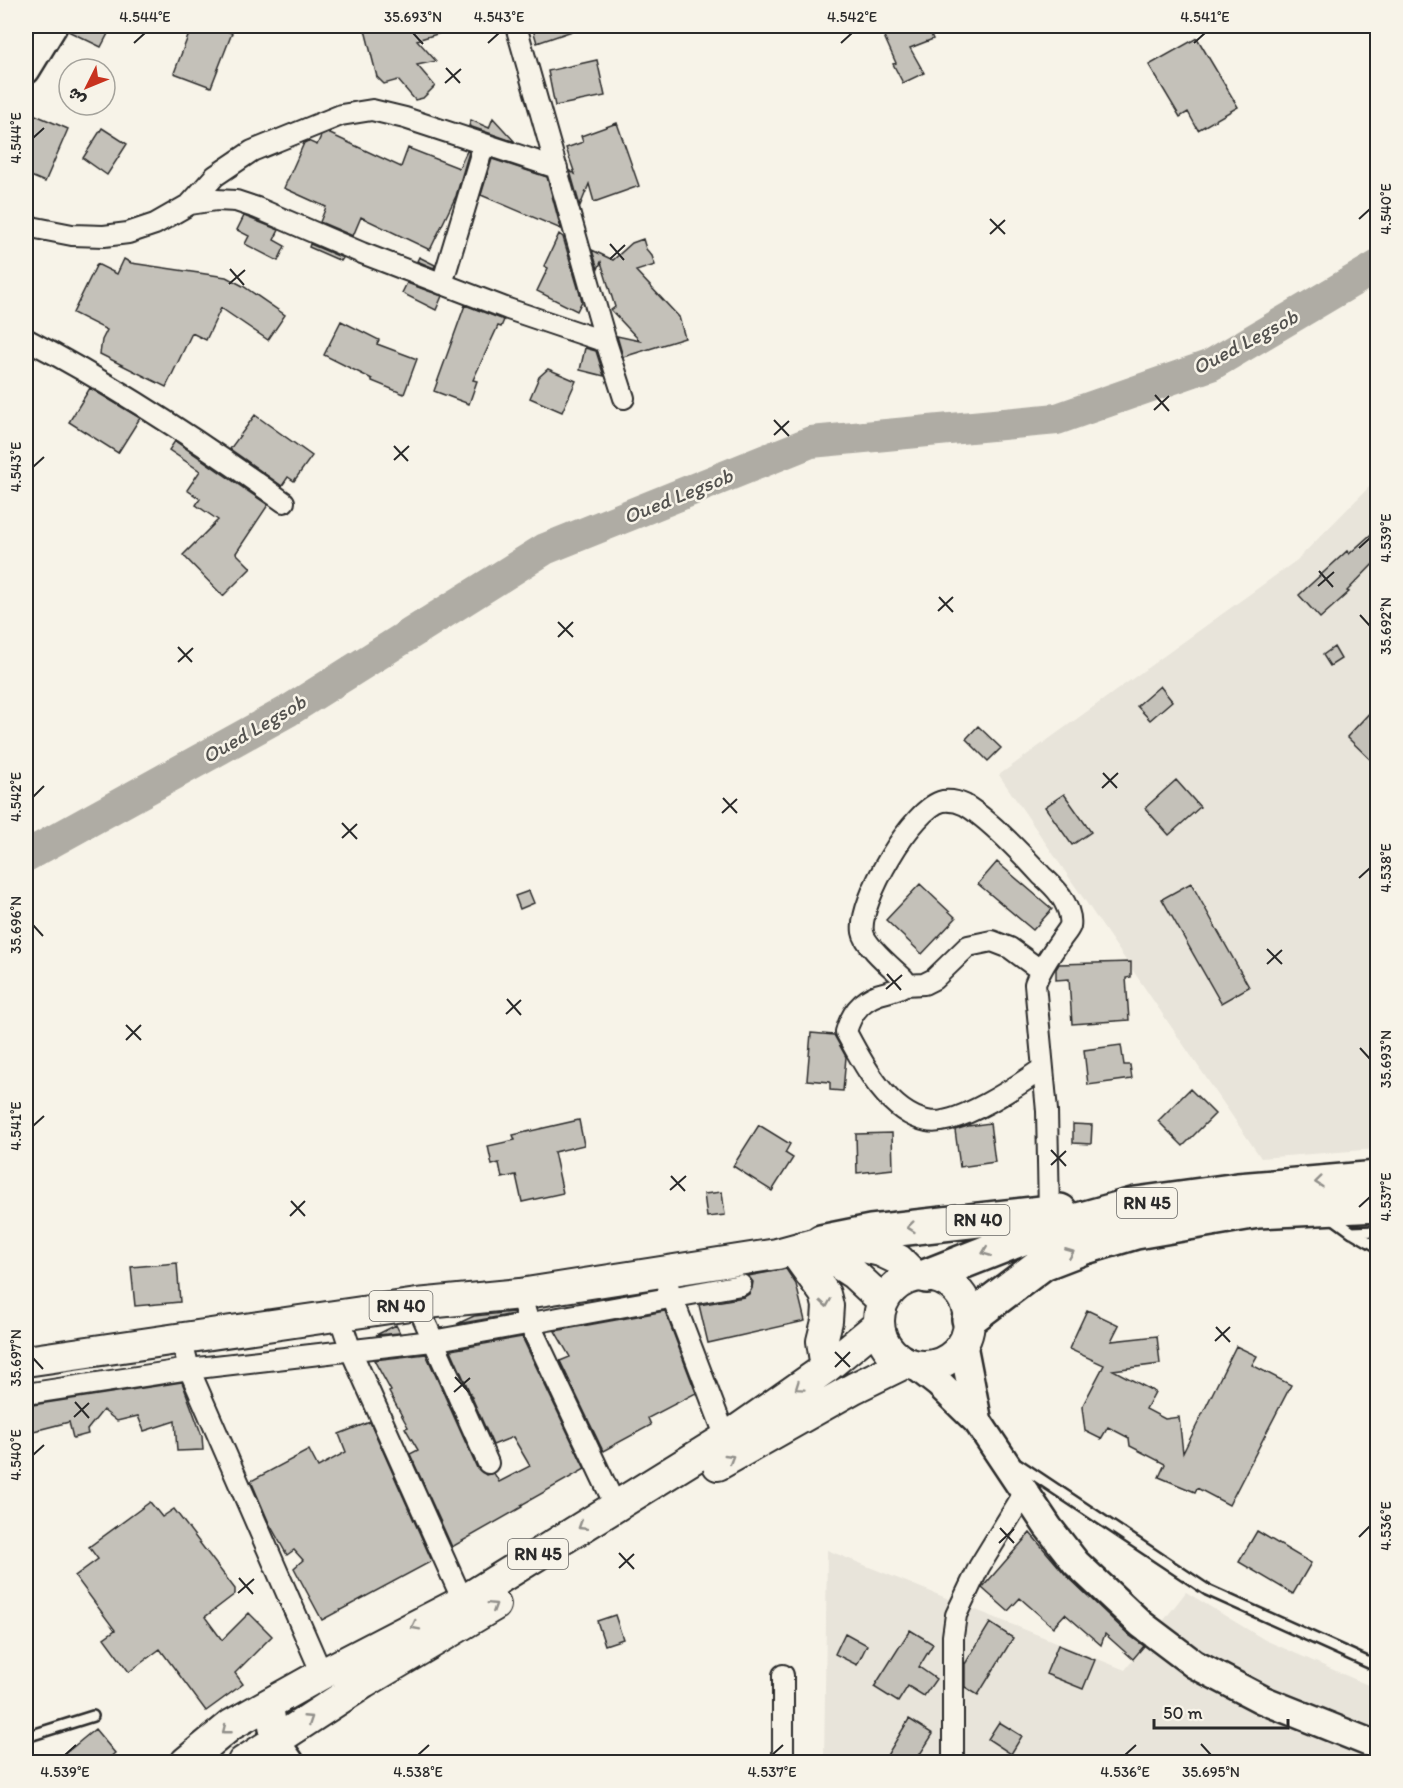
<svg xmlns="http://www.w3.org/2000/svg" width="1403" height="1788" viewBox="0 0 1403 1788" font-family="Itim,'Playpen Sans Arabic',sans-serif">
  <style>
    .built { fill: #e8e4da }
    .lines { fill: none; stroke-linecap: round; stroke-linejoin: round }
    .river { stroke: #afaca4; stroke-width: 32 }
    .building { fill: #c4c1b9; stroke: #2b2b2b; stroke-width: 1.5 }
    .lane-casing { stroke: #2b2b2b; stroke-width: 14 }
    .street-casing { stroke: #2b2b2b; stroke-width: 24 }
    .secondary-casing { stroke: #2b2b2b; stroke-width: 32 }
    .primary-casing { stroke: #2b2b2b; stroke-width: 34 }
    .highway-casing { stroke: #2b2b2b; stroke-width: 38 }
    .lane { stroke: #f7f3e8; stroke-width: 9 }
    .street { stroke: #f7f3e8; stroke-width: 20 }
    .secondary { stroke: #f7f3e8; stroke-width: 27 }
    .primary { stroke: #f7f3e8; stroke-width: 30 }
    .highway { stroke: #f7f3e8; stroke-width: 33 }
    .oneway { stroke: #918f8a }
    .ticks { fill: none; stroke: #2b2b2b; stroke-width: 2 }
    .labels { text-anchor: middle; stroke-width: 5; stroke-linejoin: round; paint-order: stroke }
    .shield { fill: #f7f3e8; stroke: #686764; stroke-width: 1.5 }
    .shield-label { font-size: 18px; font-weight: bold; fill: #2b2b2b }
    .water-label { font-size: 21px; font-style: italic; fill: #53524f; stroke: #f7f3e8 }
    .neatline { fill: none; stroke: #2b2b2b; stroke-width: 2 }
    .ticks-label { font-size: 15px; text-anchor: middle; fill: #2b2b2b }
  </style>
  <rect width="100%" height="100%" fill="#f7f3e8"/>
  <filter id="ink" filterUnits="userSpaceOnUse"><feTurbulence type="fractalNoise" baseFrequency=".0167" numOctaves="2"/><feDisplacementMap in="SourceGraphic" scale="12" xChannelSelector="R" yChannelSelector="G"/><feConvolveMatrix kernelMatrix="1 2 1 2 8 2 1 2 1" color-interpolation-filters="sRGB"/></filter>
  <g filter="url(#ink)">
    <path class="built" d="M 1377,479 L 1377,1149 L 1261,1158 L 999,775 L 1297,560 Z
      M 827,1550 L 1125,1670 L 1186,1592 L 1265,1640 L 1377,1689 L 1377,1762 L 824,1762 Z"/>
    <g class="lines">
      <path class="river" d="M 26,856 L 288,711 L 545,549 L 811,442 L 1057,419 L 1211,365 L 1378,266"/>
    </g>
    <path class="building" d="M 69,26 L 112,26 L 101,47 L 68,31 Z
      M 192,26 L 213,26 L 232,33 L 211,87 L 174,73 Z
      M 364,26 L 454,26 L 454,29 L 417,40 L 436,61 L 417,65 L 435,86 L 423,98 L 415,100 L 398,80 L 384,84 L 377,77 Z
      M 532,26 L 581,26 L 581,28 L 537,43 Z
      M 903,26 L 927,26 L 933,39 L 910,48 L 924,73 L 903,83 L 893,64 L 896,63 L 883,34 Z
      M 1197,38 L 1238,107 L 1198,130 L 1188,112 L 1180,117 L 1149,65 Z
      M 597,60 L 605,96 L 555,106 L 548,71 Z
      M 26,111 L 68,129 L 45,182 L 26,174 Z
      M 493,118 L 515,142 L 469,126 L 471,120 L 489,128 Z
      M 617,123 L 639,186 L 594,202 L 589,184 L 580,206 L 570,171 L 575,174 L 566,148 L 583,142 L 581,136 Z
      M 102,128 L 127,144 L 107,175 L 83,158 Z
      M 328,133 L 401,167 L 408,148 L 459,168 L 467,151 L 469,152 L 456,196 L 430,250 L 361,217 L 353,236 L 320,222 L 326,207 L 284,188 L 304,143 L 308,141 L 317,145 L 321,136 Z
      M 492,159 L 547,177 L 561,229 L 481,195 Z
      M 244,216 L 279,230 L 274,240 L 285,246 L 278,261 L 245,244 L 249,236 L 237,230 Z
      M 559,234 L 563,237 L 582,301 L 577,311 L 537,291 L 548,268 L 544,266 Z
      M 643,239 L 646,249 L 652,256 L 655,265 L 636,271 L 679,317 L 685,338 L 623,357 L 617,336 L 640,341 L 611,310 L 615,307 L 601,262 L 598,269 L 592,250 L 613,260 L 632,243 Z
      M 310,244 L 343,258 L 341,261 L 309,247 Z
      M 419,257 L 435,265 L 434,268 L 417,261 Z
      M 124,259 L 131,263 L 226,277 L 243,286 L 285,315 L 268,340 L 221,308 L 206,340 L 192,333 L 166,387 L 100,354 L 102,340 L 107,330 L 73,313 L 97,264 L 117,274 Z
      M 407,283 L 442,296 L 436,310 L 402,293 Z
      M 465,305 L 504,320 L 501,327 L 498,326 L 473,380 L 477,381 L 469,404 L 434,391 Z
      M 341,321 L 379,340 L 377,344 L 417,359 L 404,394 L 372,381 L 372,379 L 324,355 Z
      M 585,348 L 596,351 L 604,376 L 580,370 Z
      M 548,369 L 576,381 L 562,412 L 530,398 L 539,377 Z
      M 90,388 L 140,418 L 118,453 L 69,422 Z
      M 255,415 L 312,456 L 294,481 L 288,477 L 282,486 L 230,449 Z
      M 175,441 L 268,505 L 236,553 L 251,568 L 223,596 L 183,555 L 218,520 L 196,505 L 200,499 L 187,490 L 200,471 L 169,450 Z
      M 1377,529 L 1377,560 L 1347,591 L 1349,592 L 1320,618 L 1299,595 L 1347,551 L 1349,554 Z
      M 1334,647 L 1341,659 L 1330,666 L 1323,655 Z
      M 1160,686 L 1172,701 L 1150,720 L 1137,706 Z
      M 1377,705 L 1377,766 L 1347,737 Z
      M 978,726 L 1001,748 L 988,761 L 966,739 Z
      M 1176,780 L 1200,807 L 1169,835 L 1145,808 Z
      M 1064,794 L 1091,832 L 1072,845 L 1045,807 Z
      M 997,862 L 1052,909 L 1033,930 L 978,884 Z
      M 1191,883 L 1249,987 L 1221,1003 L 1162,899 Z
      M 920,884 L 956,918 L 922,954 L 886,920 Z
      M 529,891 L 534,903 L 520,909 L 515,896 Z
      M 1131,962 L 1131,977 L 1126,978 L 1129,1020 L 1072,1024 L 1069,979 L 1056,980 L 1056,969 L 1059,964 Z
      M 811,1033 L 834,1035 L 846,1057 L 843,1091 L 830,1090 L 830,1082 L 807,1080 Z
      M 1121,1045 L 1124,1065 L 1130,1065 L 1132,1079 L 1088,1085 L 1084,1050 Z
      M 1190,1089 L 1215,1114 L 1183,1146 L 1158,1121 Z
      M 579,1120 L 584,1145 L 554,1152 L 563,1193 L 522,1202 L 516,1175 L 502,1178 L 499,1163 L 492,1165 L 488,1146 L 515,1140 L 513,1135 Z
      M 990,1123 L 995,1162 L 960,1167 L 955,1130 L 968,1126 Z
      M 1073,1124 L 1092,1125 L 1091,1144 L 1073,1143 Z
      M 759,1125 L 790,1144 L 785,1153 L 793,1158 L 772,1191 L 733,1166 Z
      M 892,1133 L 893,1169 L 857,1173 L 856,1134 Z
      M 722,1192 L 725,1215 L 707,1217 L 704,1194 Z
      M 177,1263 L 180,1302 L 135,1306 L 131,1267 Z
      M 786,1269 L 796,1284 L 805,1321 L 708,1343 L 699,1305 L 744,1297 L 749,1294 L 752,1288 L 753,1282 L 748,1276 Z
      M 1087,1310 L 1119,1325 L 1111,1341 L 1157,1336 L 1160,1364 L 1113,1370 L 1155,1392 L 1146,1409 L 1165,1419 L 1179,1417 L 1183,1453 L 1236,1346 L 1257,1356 L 1252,1365 L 1291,1385 L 1229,1505 L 1197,1488 L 1195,1492 L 1159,1477 L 1165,1464 L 1130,1446 L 1129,1438 L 1108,1427 L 1101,1439 L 1085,1431 L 1082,1407 L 1104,1365 L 1069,1349 Z
      M 665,1311 L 696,1393 L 648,1418 L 651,1425 L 603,1451 L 560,1361 L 570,1357 L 555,1331 Z
      M 513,1312 L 514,1314 L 457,1324 L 474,1316 Z
      M 396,1325 L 400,1333 L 376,1335 Z
      M 522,1337 L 585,1469 L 521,1505 L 522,1507 L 452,1547 L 410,1454 L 418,1450 L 405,1428 L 408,1427 L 389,1392 L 391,1391 L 374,1360 L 426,1354 L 477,1468 L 486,1475 L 494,1473 L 499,1482 L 530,1466 L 513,1437 L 493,1445 L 451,1350 Z
      M 182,1382 L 202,1436 L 203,1450 L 177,1451 L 175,1421 L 144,1431 L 138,1416 L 117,1421 L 103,1410 L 87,1430 L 88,1434 L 73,1438 L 69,1422 L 26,1433 L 26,1406 Z
      M 370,1422 L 432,1561 L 322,1620 L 294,1568 L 303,1560 L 294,1550 L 287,1555 L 269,1523 L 251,1481 L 309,1450 L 318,1467 L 346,1452 L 339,1434 Z
      M 150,1502 L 162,1517 L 174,1509 L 235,1589 L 235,1594 L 205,1617 L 222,1640 L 249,1613 L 272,1636 L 235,1673 L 243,1684 L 206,1711 L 160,1649 L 129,1672 L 104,1638 L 115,1630 L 75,1576 L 98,1559 L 89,1547 Z
      M 1257,1531 L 1311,1563 L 1293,1594 L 1239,1562 Z
      M 1030,1533 L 1065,1574 L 1130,1636 L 1144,1646 L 1133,1659 L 1105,1634 L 1101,1645 L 1065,1614 L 1053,1627 L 1020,1598 L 1008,1611 L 982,1588 Z
      M 615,1615 L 623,1639 L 605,1645 L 597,1621 Z
      M 990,1623 L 1013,1638 L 978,1695 L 965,1687 L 965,1664 Z
      M 910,1630 L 933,1644 L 919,1667 L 936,1679 L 924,1696 L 908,1686 L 898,1702 L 874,1687 Z
      M 845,1633 L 867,1645 L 857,1665 L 835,1654 Z
      M 1058,1645 L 1095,1660 L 1083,1689 L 1046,1674 Z
      M 909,1719 L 933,1734 L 915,1762 L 883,1762 Z
      M 999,1722 L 1022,1736 L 1011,1754 L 988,1739 Z
      M 95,1729 L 115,1753 L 104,1762 L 55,1762 Z"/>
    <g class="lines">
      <g class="lane-casing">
        <path id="lane" d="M 1330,1216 L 1352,1232 L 1378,1231
          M 1354,1233 L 1378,1247
          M 1018,1464 L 1207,1590 L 1378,1667
          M 26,1737 L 93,1716"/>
      </g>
      <g class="street-casing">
        <path id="street" d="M 516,26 L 606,342 L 624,398
          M 190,204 L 215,176 L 252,151 L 341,115 L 372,110 L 405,118 L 557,168
          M 26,226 L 72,235 L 104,236 L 128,233 L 155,224 L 190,204 L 216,200 L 236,201 L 257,208 L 362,253 L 508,309 L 606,342
          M 442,284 L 484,144
          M 26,339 C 116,386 201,442 284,502
          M 905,985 L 924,984 L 934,979 L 968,946 L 992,941 L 1010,948 L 1040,970
          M 1043,1068 C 1019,1085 956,1128 927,1121 C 888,1113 863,1064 846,1032 C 852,1010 864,997 887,992 C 894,990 899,989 905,985 L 904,979 C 894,969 865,946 863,932 C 858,902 913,807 943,801 C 951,800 959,802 965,805 C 990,820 1022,854 1042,876 C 1049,882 1056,889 1061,896 C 1066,904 1072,915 1070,926 C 1068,931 1063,936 1060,941 C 1050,955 1041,968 1035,984 L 1047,1111 L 1049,1212
          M 668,1286 L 726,1438
          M 520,1294 L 529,1323 L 615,1505
          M 417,1304 L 488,1463
          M 339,1315 L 351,1351 L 463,1601
          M 181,1337 L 189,1369 L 322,1674
          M 26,1394 L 189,1369 L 432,1341 L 741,1285
          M 783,1762 L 783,1675
          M 953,1762 L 953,1636 L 956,1615 L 979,1567 L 1025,1492"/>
      </g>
      <g class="secondary-casing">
        <path id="secondary" d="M 26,70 L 53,26
          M 963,1345 L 978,1422
          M 916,1366 L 939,1384 L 978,1422 L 1048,1527 L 1076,1563 L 1141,1624 L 1194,1664 L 1263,1700 L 1378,1746
          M 269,1703 L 275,1741 L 290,1762"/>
      </g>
      <g class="primary-casing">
        <path id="primary" d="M 796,1254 L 825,1294 L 828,1306 L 827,1321 L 822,1341 L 826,1368
          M 801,1255 L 828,1257 L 854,1274 L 883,1301
          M879 1321a45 45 0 1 1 90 0a45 45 0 1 1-90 0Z
          M 26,1361 L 417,1304 L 520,1294 L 777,1254 L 821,1242 L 856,1245 L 880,1251 L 899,1260 L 915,1276
          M 718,1465 L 854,1388 L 905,1363
          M 186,1762 L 231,1725 L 322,1674 L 463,1601 L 726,1438 L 826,1368 L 878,1325
          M 243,1762 L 364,1683 L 495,1605"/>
      </g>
      <g class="highway-casing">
        <path id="highway" d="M 821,1242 L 871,1232 L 1060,1211
          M 927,1276 L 1046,1229 L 1136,1204 L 1238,1190 L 1378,1178
          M 969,1319 L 1043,1263 L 1082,1248 L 1136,1232 L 1258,1211 L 1378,1205"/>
      </g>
      <use href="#lane" class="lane"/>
      <use href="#street" class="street"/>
      <use href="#secondary" class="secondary"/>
      <use href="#primary" class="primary"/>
      <use href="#highway" class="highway"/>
    </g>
    <defs><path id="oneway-chevron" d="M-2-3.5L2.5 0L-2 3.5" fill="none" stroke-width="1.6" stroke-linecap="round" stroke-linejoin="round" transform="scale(1.5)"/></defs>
    <g class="oneway">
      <use href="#oneway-chevron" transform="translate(1319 1182) rotate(174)"/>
      <use href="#oneway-chevron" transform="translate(911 1227) rotate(174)"/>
      <use href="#oneway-chevron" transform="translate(986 1252) rotate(158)"/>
      <use href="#oneway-chevron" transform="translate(1070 1253) rotate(-22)"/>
      <use href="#oneway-chevron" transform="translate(826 1303) rotate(81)"/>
      <use href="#oneway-chevron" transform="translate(799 1387) rotate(145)"/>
      <use href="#oneway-chevron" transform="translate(730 1458) rotate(-31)"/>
      <use href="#oneway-chevron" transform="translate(582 1526) rotate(148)"/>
      <use href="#oneway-chevron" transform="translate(493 1606) rotate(-32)"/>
      <use href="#oneway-chevron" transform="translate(415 1626) rotate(153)"/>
      <use href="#oneway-chevron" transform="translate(309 1719) rotate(-33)"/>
      <use href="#oneway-chevron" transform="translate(226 1730) rotate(142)"/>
    </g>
  </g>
  <path class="ticks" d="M 413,33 L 423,44M 134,43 L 145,33M 488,43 L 499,33M 841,43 L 852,33M 1194,43 L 1205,33M 446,68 L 460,83M 445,83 L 461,69M 33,138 L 44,128M 990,219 L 1005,234M 1359,219 L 1370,209M 990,234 L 1005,220M 610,244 L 624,260M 610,259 L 625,245M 230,269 L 244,285M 229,284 L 245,270M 1155,395 L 1169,411M 1154,410 L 1169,396M 774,420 L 789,436M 774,435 L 789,421M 394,446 L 408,461M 394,460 L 409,446M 33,467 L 44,457M 1359,548 L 1370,538M 1319,571 L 1333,587M 1318,586 L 1334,572M 939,597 L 953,612M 938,611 L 953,597M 1360,615 L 1370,626M 558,622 L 573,637M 558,637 L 573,622M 178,647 L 192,662M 178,662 L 193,648M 1103,773 L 1117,788M 1102,788 L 1118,773M 33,797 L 44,786M 723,798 L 737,813M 722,813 L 737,799M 342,823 L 357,839M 342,838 L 357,824M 1359,878 L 1370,868M 33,925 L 43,936M 1267,949 L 1282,964M 1267,964 L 1282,950M 887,974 L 901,990M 886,989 L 902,975M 507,999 L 521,1015M 506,1014 L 521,1000M 126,1025 L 141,1040M 126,1040 L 141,1025M 1360,1048 L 1370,1059M 33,1126 L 44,1116M 1051,1150 L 1066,1166M 1051,1165 L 1066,1151M 671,1176 L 685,1191M 670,1190 L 686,1176M 291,1201 L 305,1216M 1359,1207 L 1370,1197M 290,1216 L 305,1201M 1216,1327 L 1230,1342M 1215,1341 L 1230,1327M 835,1352 L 850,1367M 33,1358 L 43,1369M 835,1367 L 850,1352M 455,1377 L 469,1392M 454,1392 L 470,1378M 75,1402 L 89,1418M 74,1417 L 89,1403M 33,1455 L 44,1445M 1000,1528 L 1014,1543M 1359,1537 L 1370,1526M 999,1543 L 1014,1529M 619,1553 L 634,1569M 619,1568 L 634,1554M 239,1578 L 253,1594M 238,1593 L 254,1579M 1201,1744 L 1211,1755M 65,1755 L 76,1745M 418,1755 L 429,1745M 772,1755 L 783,1745M 1125,1755 L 1136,1745"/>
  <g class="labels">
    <g class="shield">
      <rect x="1117" y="1188" width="60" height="30" rx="4.5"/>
      <rect x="946.5" y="1205" width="63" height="30" rx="4.5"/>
      <rect x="369.5" y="1291" width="63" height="30" rx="4.5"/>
      <rect x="508" y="1539" width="60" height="30" rx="4.5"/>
    </g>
    <g class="shield-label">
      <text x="1147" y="1209">RN 45</text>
      <text x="978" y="1226">RN 40</text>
      <text x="401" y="1312">RN 40</text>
      <text x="538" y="1560">RN 45</text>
    </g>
    <g class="water-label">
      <text transform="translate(1245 342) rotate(-28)" y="7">Oued Legsob</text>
      <text transform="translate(678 496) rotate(-22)" y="7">Oued Legsob</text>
      <text transform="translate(254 729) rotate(-30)" y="7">Oued Legsob</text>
    </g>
  </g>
  <rect width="1403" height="1788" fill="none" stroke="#f7f3e8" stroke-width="66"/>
  <g transform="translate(87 87) rotate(227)"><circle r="28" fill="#f7f3e8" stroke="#a5a39c" stroke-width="1.5"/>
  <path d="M0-4.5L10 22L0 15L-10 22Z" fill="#c8321e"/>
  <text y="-9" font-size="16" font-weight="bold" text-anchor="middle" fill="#2b2b2b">ش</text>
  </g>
  <path d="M1154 1719v9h134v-9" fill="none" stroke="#2b2b2b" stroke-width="3"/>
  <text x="1163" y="1719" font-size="18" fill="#2b2b2b" stroke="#f7f3e8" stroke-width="4.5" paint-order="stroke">50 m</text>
  <rect x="33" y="33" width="1337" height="1722" class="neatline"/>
  <g class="ticks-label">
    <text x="145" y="22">4.544°E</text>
    <text x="413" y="22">35.693°N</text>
    <text x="499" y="22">4.543°E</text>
    <text x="852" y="22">4.542°E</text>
    <text x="1205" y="22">4.541°E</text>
    <text transform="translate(16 138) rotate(-90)" y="5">4.544°E</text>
    <text transform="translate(1386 209) rotate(-90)" y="5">4.540°E</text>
    <text transform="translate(16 467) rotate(-90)" y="5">4.543°E</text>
    <text transform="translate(1386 538) rotate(-90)" y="5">4.539°E</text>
    <text transform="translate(1386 626) rotate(-90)" y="5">35.692°N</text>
    <text transform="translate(16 797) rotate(-90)" y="5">4.542°E</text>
    <text transform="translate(1386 868) rotate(-90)" y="5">4.538°E</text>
    <text transform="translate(16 925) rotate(-90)" y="5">35.696°N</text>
    <text transform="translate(1386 1059) rotate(-90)" y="5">35.693°N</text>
    <text transform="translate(16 1126) rotate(-90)" y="5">4.541°E</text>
    <text transform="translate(1386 1197) rotate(-90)" y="5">4.537°E</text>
    <text transform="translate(16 1358) rotate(-90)" y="5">35.697°N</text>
    <text transform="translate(16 1455) rotate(-90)" y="5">4.540°E</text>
    <text transform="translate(1386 1526) rotate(-90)" y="5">4.536°E</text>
    <text x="65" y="1777">4.539°E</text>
    <text x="418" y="1777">4.538°E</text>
    <text x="772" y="1777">4.537°E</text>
    <text x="1125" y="1777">4.536°E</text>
    <text x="1211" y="1777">35.695°N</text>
  </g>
</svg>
